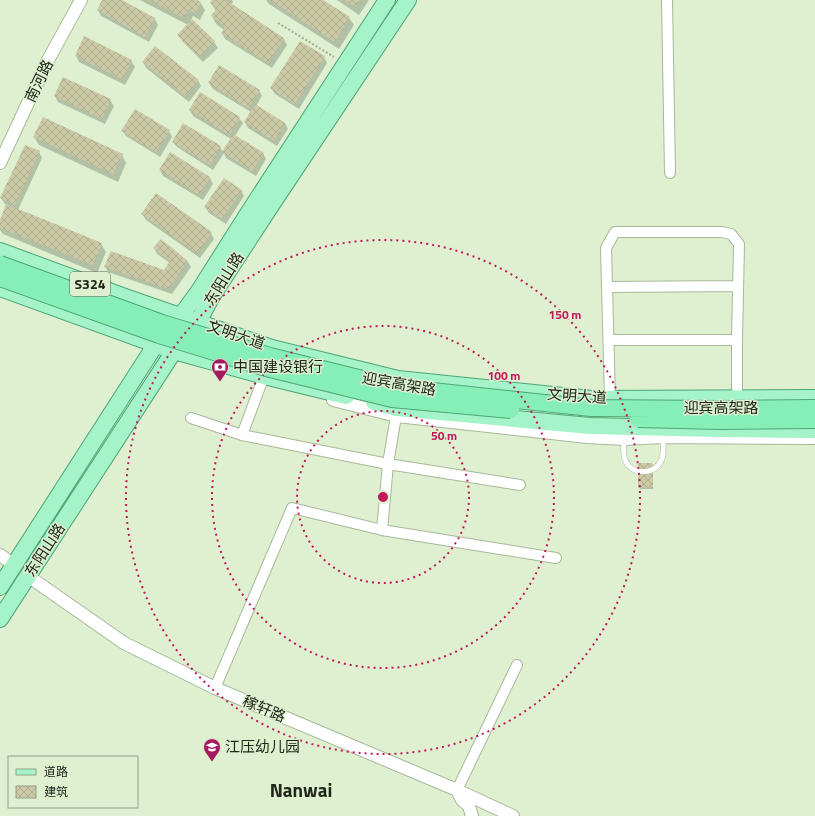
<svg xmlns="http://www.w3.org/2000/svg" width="815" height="816" viewBox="0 0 815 816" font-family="'Titillium Web','Noto Sans SC',sans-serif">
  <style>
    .shadow { fill: #0003 }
    .building { fill: url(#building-cross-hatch) }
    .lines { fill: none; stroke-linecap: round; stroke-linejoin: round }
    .service-casing { stroke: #a7b899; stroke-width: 6 }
    .minor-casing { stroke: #a7b899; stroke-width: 12 }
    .tertiary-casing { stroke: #a7b899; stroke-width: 14 }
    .primary-casing { stroke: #4ea675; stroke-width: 18 }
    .path { stroke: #9eac92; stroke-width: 2; stroke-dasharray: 2 2; stroke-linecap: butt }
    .service { stroke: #fff; stroke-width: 5 }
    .minor { stroke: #fff; stroke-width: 10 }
    .tertiary { stroke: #fff; stroke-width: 12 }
    .primary { stroke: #a4f3c9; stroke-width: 16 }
    .trunk-bridge-casing { stroke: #4ea675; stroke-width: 18; stroke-linecap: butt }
    .trunk-bridge { stroke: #86efb7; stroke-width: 16 }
    .ring { fill: none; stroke: #c2185b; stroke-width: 2; stroke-dasharray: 2 4 }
    .labels { text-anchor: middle; stroke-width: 3; stroke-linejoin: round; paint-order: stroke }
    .shield { fill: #dff0d0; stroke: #596351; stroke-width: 1 }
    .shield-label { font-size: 14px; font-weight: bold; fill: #20271b }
    .street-label { font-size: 15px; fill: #20271b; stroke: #dff0d0 }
    .poi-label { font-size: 15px; fill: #20271b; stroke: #dff0d0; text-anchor: start }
    .district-label { font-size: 19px; font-weight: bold; fill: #20271b; stroke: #dff0d0 }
    .centre { fill: #c2185b; stroke: #dff0d0; stroke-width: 2 }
    .ring-label { font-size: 12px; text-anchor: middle; font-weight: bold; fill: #c2185b; stroke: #dff0d0; stroke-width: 3; stroke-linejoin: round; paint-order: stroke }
  </style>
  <defs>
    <pattern id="building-cross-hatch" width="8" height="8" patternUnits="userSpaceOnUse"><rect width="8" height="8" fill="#cbc9a6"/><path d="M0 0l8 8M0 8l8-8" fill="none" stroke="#aead8e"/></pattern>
  </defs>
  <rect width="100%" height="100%" fill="#dff0d0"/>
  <path class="shadow" d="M 103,0 L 120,0 L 155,19 L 158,25 L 149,42 L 101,16 L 98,10 Z
    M 140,0 L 196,0 L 200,2 L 205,10 L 200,20 L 193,16 L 191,20 L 214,42 L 218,48 L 203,62 L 182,41 L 179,35 L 188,25 Z
    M 213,0 L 232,0 L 233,2 L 231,4 L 284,39 L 287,45 L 272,68 L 225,39 L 222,33 L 224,30 L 216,24 L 212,16 L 216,11 L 211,3 Z
    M 266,0 L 321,0 L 349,18 L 354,25 L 339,49 L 269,4 Z
    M 337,0 L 369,0 L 359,15 Z
    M 76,56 L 131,61 L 135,67 L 125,85 L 79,62 Z
    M 324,57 L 327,63 L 299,109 L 275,94 L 271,88 Z
    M 143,62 L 198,80 L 201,86 L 189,102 L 146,68 Z
    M 209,83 L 259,90 L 262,96 L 256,106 L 285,123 L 288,129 L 277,146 L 248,128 L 245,122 L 251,112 L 213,89 Z
    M 55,96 L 110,100 L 114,106 L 105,124 L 58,102 Z
    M 190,110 L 239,118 L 243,123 L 235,136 L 263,153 L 266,159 L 256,176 L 226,158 L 224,153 L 213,170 L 177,147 L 173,142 L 220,147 L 223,152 L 231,139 L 193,116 Z
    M 123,131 L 169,131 L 172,137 L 160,157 L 126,136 Z
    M 34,137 L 122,155 L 126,163 L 118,182 L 39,145 Z
    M 39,152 L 42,158 L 18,210 L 101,244 L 106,252 L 97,273 L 3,234 L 0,230 L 0,222 L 7,205 L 5,204 L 1,198 Z
    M 170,154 L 210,178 L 213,184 L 203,200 L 163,176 L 160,170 Z
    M 241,190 L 244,196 L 226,224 L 209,213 L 205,207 Z
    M 142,214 L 211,233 L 214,239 L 200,258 L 146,220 Z
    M 154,248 L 188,262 L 191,267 L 172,294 L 108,272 L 105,266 L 165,271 L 170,263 L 157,254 Z
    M 652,464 L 653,465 L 653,489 L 640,489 L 639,487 Z"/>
  <path class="building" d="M 102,0 L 122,0 L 155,18 L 145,37 L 97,10 Z
    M 149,0 L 198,0 L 201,2 L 195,13 L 188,9 L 184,18 Z
    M 212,0 L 226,0 L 284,38 L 268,63 L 221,33 L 225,27 L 211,16 L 217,8 L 210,3 Z
    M 269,0 L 323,0 L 350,17 L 335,42 Z
    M 344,0 L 359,0 L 355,7 Z
    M 192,19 L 215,41 L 199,57 L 177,35 Z
    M 84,36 L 132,60 L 122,79 L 75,56 Z
    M 300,41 L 325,56 L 295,104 L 270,88 Z
    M 155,46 L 199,80 L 186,96 L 142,62 Z
    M 219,65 L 260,90 L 248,108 L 208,83 Z
    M 63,77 L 111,99 L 102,119 L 54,96 Z
    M 200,92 L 240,117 L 229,135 L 189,110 Z
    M 255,104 L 285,123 L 274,141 L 244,122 Z
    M 135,109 L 170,130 L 156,152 L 121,131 Z
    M 43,117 L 123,154 L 113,174 L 33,137 Z
    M 183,123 L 221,146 L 210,165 L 172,142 Z
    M 233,134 L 264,153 L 252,171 L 222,152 Z
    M 25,145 L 40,151 L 15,205 L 0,198 Z
    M 170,152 L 210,177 L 199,195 L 159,170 Z
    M 224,178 L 242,190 L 222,219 L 204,207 Z
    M 156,193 L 212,232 L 197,253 L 141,214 Z
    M 6,204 L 102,243 L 93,265 L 0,228 L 0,220 Z
    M 161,239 L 188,261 L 168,289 L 104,267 L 111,251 L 164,270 L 170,261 L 153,248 Z
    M 638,463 L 652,463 L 653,487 L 638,488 Z"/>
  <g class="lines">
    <g class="service-casing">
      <path id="service" d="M 624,440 C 624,447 622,455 626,462 C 634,476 655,475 662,459 C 664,453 663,444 663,437"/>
    </g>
    <g class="minor-casing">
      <path id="minor" d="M 667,0 L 670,173
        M 607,287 L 738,286
        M 609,340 L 737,340
        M 610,399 L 606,248 L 615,232 L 722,232 L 731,234 L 739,244 L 737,340 L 737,398
        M 191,418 L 242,435 L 388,464 L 520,485
        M 242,435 L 264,376
        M 382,530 L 388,464 L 397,410
        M 215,688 L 292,508 L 382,530 L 556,558
        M 457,790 L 517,665"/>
    </g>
    <g class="tertiary-casing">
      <path id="tertiary" d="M 0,163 L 47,62 L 81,0
        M 333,400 L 397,416 L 587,437 L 624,439 L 663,437 L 815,438
        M 0,555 L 14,565
        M 28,576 L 124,643 L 215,688 L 457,790 L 513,816
        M 457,790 L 462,800 L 469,806 L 472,816"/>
    </g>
    <g class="primary-casing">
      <path id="primary" d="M 0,251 L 125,297 L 272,348 L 398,379 L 592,399 L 815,398
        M 0,288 L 174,351 L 264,376 L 346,396
        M 374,402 L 397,408 L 590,426 L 719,429 L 815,430
        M 0,587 L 156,344 L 180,317 L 199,291 L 249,212 L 387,0
        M 0,619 L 174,351 L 198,322 L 212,296 L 272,204 L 408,0"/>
    </g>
    <path class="path" d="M 278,23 L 334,57"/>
    <use href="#service" class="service"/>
    <use href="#minor" class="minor"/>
    <use href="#tertiary" class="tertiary"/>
    <use href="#primary" class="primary"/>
    <g class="trunk-bridge-casing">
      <path id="trunk-bridge" d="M 0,264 L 162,323 L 270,356 L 395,387 L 591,408 L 720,409 L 815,408
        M 0,278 L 159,335 L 266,368 L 392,399 L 511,410
        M 638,419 L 719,421 L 815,420"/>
    </g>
    <use href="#trunk-bridge" class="trunk-bridge"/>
  </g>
  <g class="ring">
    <circle cx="383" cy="497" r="86"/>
    <circle cx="383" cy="497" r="171"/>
    <circle cx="383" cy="497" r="257"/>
  </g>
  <defs>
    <g id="bank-pin" transform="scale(0.9)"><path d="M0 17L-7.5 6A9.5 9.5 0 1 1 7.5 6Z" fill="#a61b5f" stroke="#dff0d0"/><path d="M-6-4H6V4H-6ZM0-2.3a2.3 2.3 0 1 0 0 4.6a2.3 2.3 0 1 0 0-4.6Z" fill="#fff"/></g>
    <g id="school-pin" transform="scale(0.9)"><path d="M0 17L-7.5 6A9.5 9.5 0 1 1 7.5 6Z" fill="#a61b5f" stroke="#dff0d0"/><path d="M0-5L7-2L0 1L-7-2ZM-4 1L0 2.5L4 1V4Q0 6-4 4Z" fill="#fff"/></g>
  </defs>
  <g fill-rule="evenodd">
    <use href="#bank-pin" x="220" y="367"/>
    <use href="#school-pin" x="212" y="747"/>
  </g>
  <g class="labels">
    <rect class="shield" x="70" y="272" width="40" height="24" rx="3"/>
    <g class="shield-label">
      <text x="90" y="289">S324</text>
    </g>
    <g class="street-label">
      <text transform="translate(39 81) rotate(-64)" y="5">南河路</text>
      <text transform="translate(224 279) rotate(-58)" y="5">东阳山路</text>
      <text transform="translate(236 335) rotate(19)" y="5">文明大道</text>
      <text transform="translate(399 384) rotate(10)" y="5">迎宾高架路</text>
      <text transform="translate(577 396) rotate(4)" y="5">文明大道</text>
      <text x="721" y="413">迎宾高架路</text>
      <text transform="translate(45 550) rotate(-57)" y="5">东阳山路</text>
      <text transform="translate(264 709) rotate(23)" y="5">稼轩路</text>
    </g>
    <g class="poi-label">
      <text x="233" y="372">中国建设银行</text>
      <text x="225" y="752">江压幼儿园</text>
    </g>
    <g class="district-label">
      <text x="301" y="797">Nanwai</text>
    </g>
  </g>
  <circle cx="383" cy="497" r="6" class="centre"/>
  <g class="ring-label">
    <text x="565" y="319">150 m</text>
    <text x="504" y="380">100 m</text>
    <text x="444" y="440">50 m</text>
  </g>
  <rect x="8" y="756" width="130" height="52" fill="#dff0d0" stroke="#93a088"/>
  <rect x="16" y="769" width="20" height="6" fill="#a4f3c9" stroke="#93a088"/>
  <text x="44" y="776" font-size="12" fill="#20271b">道路</text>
  <rect x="16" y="786" width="20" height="12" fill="url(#building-cross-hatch)" stroke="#93a088"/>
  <text x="44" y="796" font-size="12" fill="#20271b">建筑</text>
</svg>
